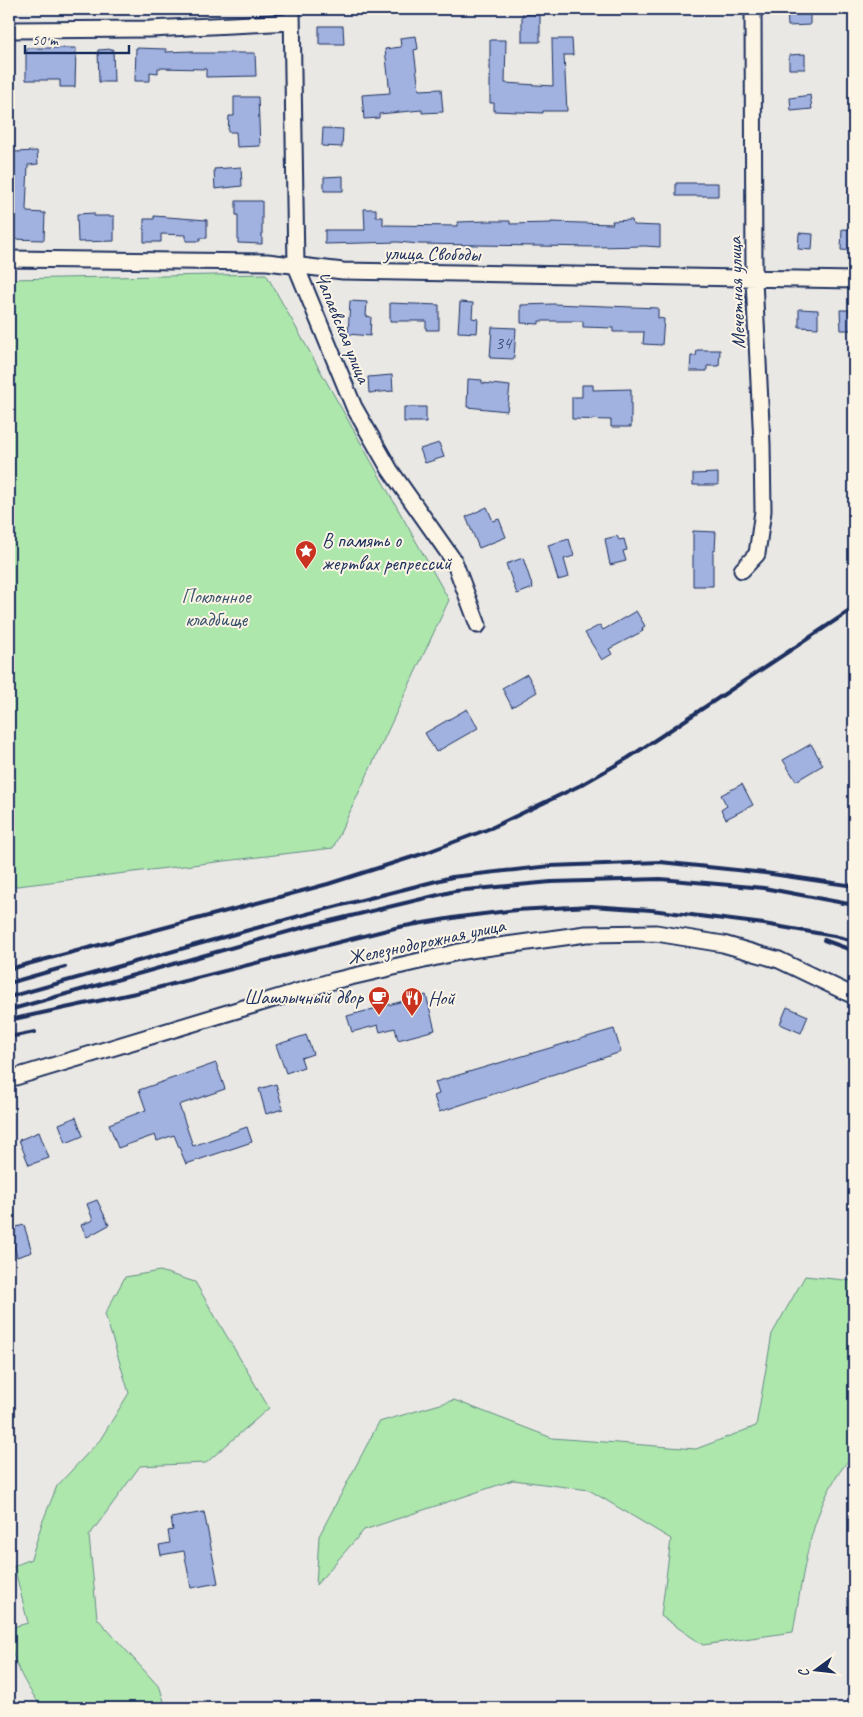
<svg xmlns="http://www.w3.org/2000/svg" width="863" height="1717" viewBox="0 0 863 1717" font-family="Caveat,sans-serif">
  <style>
    .green { fill: #ade7ac; stroke: #648b85 }
    .building { fill: #a1b2e0; stroke: #1b2f5e }
    .lines { fill: none; stroke-linecap: round; stroke-linejoin: round }
    .minor-casing { stroke: #1b2f5e; stroke-width: 19 }
    .minor { stroke: #fcf5e5; stroke-width: 15 }
    .rail { stroke: #1b2f5e; stroke-width: 4 }
    .labels { text-anchor: middle; stroke-width: 4; stroke-linejoin: round; paint-order: stroke }
    .number-label { font-size: 18px; fill: #3c507e }
    .street-label { font-size: 20px; fill: #1b2f5e; stroke: #fcf5e5 }
    .poi-label { font-size: 20px; fill: #1b2f5e; stroke: #fcf5e5; text-anchor: start }
    .park-label { font-size: 20px; fill: #38546e; stroke: #fcf5e5 }
  </style>
  <rect width="100%" height="100%" fill="#eae8e4"/>
  <filter id="ink" filterUnits="userSpaceOnUse"><feTurbulence type="fractalNoise" baseFrequency=".02" numOctaves="2"/><feDisplacementMap in="SourceGraphic" scale="10" xChannelSelector="R" yChannelSelector="G"/><feConvolveMatrix kernelMatrix="1 2 1 2 8 2 1 2 1" color-interpolation-filters="sRGB"/></filter>
  <g filter="url(#ink)">
    <path class="green" d="M 266,274 L 449,600 L 333,848 L 9,887 L 9,279 Z
      M 160,1271 L 195,1282 L 269,1408 L 206,1463 L 140,1466 L 89,1536 L 97,1618 L 160,1688 L 166,1708 L 43,1708 C 25,1686 9,1657 9,1628 L 28,1623 L 14,1566 L 31,1559 L 42,1523 L 57,1486 L 100,1440 L 129,1393 L 105,1314 L 125,1277 Z
      M 805,1276 L 854,1281 L 854,1454 C 810,1501 804,1571 793,1632 L 703,1645 L 661,1616 L 671,1539 L 589,1490 L 513,1480 L 364,1530 L 316,1585 L 319,1536 L 379,1422 L 454,1400 L 552,1438 L 696,1449 L 756,1426 L 772,1334 Z"/>
    <path class="building" d="M 787,9 L 810,9 L 810,25 L 788,26 Z
      M 522,14 L 540,15 L 540,42 L 522,42 Z
      M 319,26 L 343,26 L 344,44 L 319,44 Z
      M 416,36 L 418,49 L 414,50 L 419,90 L 441,89 L 443,112 L 422,113 L 422,110 L 379,114 L 379,118 L 364,119 L 362,95 L 390,93 L 385,49 L 401,47 L 400,38 Z
      M 552,39 L 572,39 L 573,55 L 564,55 L 567,111 L 543,111 L 543,113 L 494,111 L 494,103 L 490,103 L 490,40 L 506,40 L 505,83 L 553,86 Z
      M 26,48 L 76,48 L 75,87 L 60,87 L 60,80 L 26,80 Z
      M 136,48 L 166,49 L 166,52 L 192,51 L 192,53 L 255,53 L 256,76 L 206,77 L 206,69 L 158,68 L 158,73 L 150,72 L 150,81 L 135,81 Z
      M 113,49 L 114,82 L 99,82 L 98,50 Z
      M 805,54 L 805,69 L 789,69 L 789,55 Z
      M 810,95 L 812,109 L 791,111 L 790,98 Z
      M 234,97 L 258,97 L 260,146 L 237,147 L 236,132 L 228,132 L 229,116 L 234,116 Z
      M 323,128 L 343,129 L 342,147 L 322,146 Z
      M 37,151 L 38,164 L 28,165 L 26,209 L 27,212 L 45,213 L 44,240 L 11,239 L 9,201 L 11,201 L 11,187 L 14,187 L 14,152 Z
      M 241,167 L 242,186 L 215,189 L 214,169 Z
      M 343,176 L 343,191 L 324,191 L 324,177 Z
      M 676,183 L 718,183 L 718,196 L 676,196 Z
      M 236,201 L 262,201 L 262,244 L 238,243 L 238,215 L 236,215 Z
      M 364,209 L 376,209 L 376,217 L 383,217 L 383,225 L 458,226 L 458,222 L 487,221 L 510,221 L 510,224 L 551,223 L 551,222 L 613,224 L 612,221 L 632,220 L 633,225 L 660,226 L 660,247 L 645,246 L 596,247 L 419,244 L 398,242 L 325,244 L 325,230 L 365,230 Z
      M 94,213 L 94,216 L 114,216 L 114,241 L 78,242 L 77,214 Z
      M 154,216 L 207,220 L 207,238 L 200,238 L 200,241 L 186,241 L 186,235 L 161,234 L 161,242 L 144,242 L 144,219 L 154,219 Z
      M 842,229 L 854,230 L 854,251 L 841,250 Z
      M 799,233 L 813,234 L 812,250 L 798,249 Z
      M 350,301 L 367,302 L 366,316 L 371,317 L 370,336 L 348,334 Z
      M 460,302 L 473,303 L 472,318 L 478,319 L 477,333 L 458,332 Z
      M 390,303 L 439,305 L 439,330 L 426,330 L 426,321 L 390,321 Z
      M 553,304 L 658,308 L 658,318 L 664,319 L 662,345 L 643,344 L 644,332 L 613,332 L 613,328 L 583,327 L 583,321 L 539,321 L 539,324 L 521,323 L 521,305 Z
      M 799,309 L 818,310 L 818,328 L 799,327 Z
      M 840,310 L 854,310 L 853,330 L 841,330 Z
      M 492,327 L 516,328 L 514,359 L 490,358 Z
      M 697,350 L 720,350 L 719,366 L 707,366 L 707,371 L 690,371 L 691,356 L 696,356 Z
      M 392,375 L 393,391 L 369,393 L 368,377 Z
      M 468,379 L 482,380 L 482,383 L 510,386 L 507,411 L 467,407 Z
      M 582,385 L 593,385 L 593,390 L 631,389 L 631,427 L 611,427 L 611,420 L 572,419 L 572,397 L 582,397 Z
      M 404,407 L 426,407 L 426,422 L 404,422 Z
      M 439,443 L 444,457 L 425,463 L 420,449 Z
      M 718,473 L 718,485 L 693,485 L 693,474 Z
      M 487,507 L 493,521 L 499,519 L 506,537 L 479,548 L 466,517 Z
      M 693,531 L 716,532 L 715,551 L 713,551 L 713,586 L 693,586 Z
      M 617,536 L 619,540 L 624,539 L 627,550 L 623,551 L 626,561 L 610,565 L 605,539 Z
      M 569,539 L 574,556 L 564,559 L 569,577 L 558,580 L 548,545 Z
      M 523,558 L 533,588 L 517,594 L 506,564 Z
      M 636,611 L 645,626 L 642,628 L 643,631 L 609,649 L 612,654 L 602,660 L 585,633 L 600,625 L 603,630 Z
      M 527,674 L 537,692 L 512,707 L 502,688 Z
      M 467,709 L 478,728 L 436,752 L 425,733 Z
      M 811,744 L 823,765 L 796,781 L 783,760 Z
      M 742,784 L 753,805 L 726,819 L 721,810 L 727,806 L 721,795 Z
      M 426,995 L 435,1030 L 398,1040 L 395,1028 L 380,1032 L 378,1025 L 352,1032 L 347,1016 Z
      M 787,1007 L 808,1016 L 801,1033 L 780,1024 Z
      M 614,1029 L 621,1052 L 439,1112 L 434,1096 L 439,1094 L 435,1082 Z
      M 306,1035 L 313,1054 L 301,1058 L 304,1067 L 286,1073 L 276,1045 Z
      M 216,1063 L 225,1089 L 179,1105 L 193,1146 L 247,1127 L 252,1142 L 186,1164 L 174,1135 L 157,1141 L 155,1135 L 118,1148 L 109,1124 L 146,1110 L 139,1090 Z
      M 276,1084 L 283,1109 L 266,1114 L 259,1089 Z
      M 76,1117 L 83,1136 L 66,1143 L 59,1124 Z
      M 39,1132 L 49,1158 L 29,1165 L 19,1140 Z
      M 97,1200 L 109,1225 L 87,1237 L 81,1225 L 93,1220 L 87,1204 Z
      M 24,1225 L 32,1252 L 17,1257 L 9,1229 Z
      M 204,1512 L 218,1583 L 191,1588 L 184,1551 L 161,1555 L 159,1545 L 170,1543 L 168,1531 L 173,1530 L 171,1518 Z"/>
    <g class="lines">
      <g class="minor-casing">
        <path id="minor" d="M 292,9 L 296,266 L 354,407 L 390,470 L 454,561 L 478,625
          M 9,30 L 150,29 L 292,22
          M 9,259 L 267,262 L 343,271 L 854,280
          M 742,570 L 757,554 L 763,511 L 762,444 L 754,280 L 753,9
          M 9,1079 L 333,981 L 463,951 L 586,934 L 656,933 L 723,944 L 779,960 L 854,996"/>
      </g>
      <use href="#minor" class="minor"/>
      <path class="rail" d="M 824,940 L 854,951
        M 9,969 L 328,884 L 425,853 L 491,828 L 581,785 L 628,758 L 854,608
        M 9,983 L 65,967
        M 9,997 L 303,915 L 452,877 L 550,866 L 660,862 L 765,873 L 854,886
        M 9,1010 L 305,927 L 455,891 L 551,882 L 660,879 L 764,888 L 854,905
        M 9,1020 L 145,991 L 399,927 L 459,917 L 516,910 L 591,906 L 651,910 L 764,924 L 834,936 L 854,941
        M 9,1037 L 35,1032"/>
    </g>
  </g>
  <defs>
    <g id="sight-pin" transform="scale(1.125)"><path d="M0 17L-7.5 6A9.5 9.5 0 1 1 7.5 6Z" fill="#c8321e" stroke="#fcf5e5"/><path d="M0-6L1.8-2.2L6-1.7L2.9 1.2L3.7 5.4L0 3.3L-3.7 5.4L-2.9 1.2L-6-1.7L-1.8-2.2Z" fill="#fff"/></g>
    <g id="cafe-pin" transform="scale(1.125)"><path d="M0 17L-7.5 6A9.5 9.5 0 1 1 7.5 6Z" fill="#c8321e" stroke="#fcf5e5"/><path d="M-5.5-4.5H6V0H3Q3 3.5 0 3.5H-2.5Q-5.5 3.5-5.5 0ZM3-3.2v2h1.7v-2ZM-6 4.5H4V6H-6Z" fill="#fff"/></g>
    <g id="restaurant-pin" transform="scale(1.125)"><path d="M0 17L-7.5 6A9.5 9.5 0 1 1 7.5 6Z" fill="#c8321e" stroke="#fcf5e5"/><path d="M-5-6h1v4h1v-4h1v4h1v-4h1v5L-1.5 .5V6h-2V.5L-5-1ZM5-6V6H3V1.5H1.5Q1.5-4 5-6Z" fill="#fff"/></g>
  </defs>
  <g fill-rule="evenodd">
    <use href="#sight-pin" x="306" y="551"/>
    <use href="#cafe-pin" x="379" y="997"/>
    <use href="#restaurant-pin" x="412" y="998"/>
  </g>
  <g class="labels">
    <g class="number-label">
      <text x="503" y="349">34</text>
    </g>
    <g class="street-label">
      <text transform="translate(432 253) rotate(1)" y="7">улица Свободы</text>
      <text transform="translate(736 293) rotate(-92)" y="7">Мечетная улица</text>
      <text transform="translate(343 327) rotate(68)" y="7">Чапаевская улица</text>
      <text transform="translate(426 941) rotate(-12)" y="7">Железнодорожная улица</text>
    </g>
    <g class="poi-label">
      <text x="322" y="547">В память о<tspan x="322" dy="23">жертвах репрессий</tspan></text>
      <text x="363" y="1004" text-anchor="end">Шашлычный двор</text>
      <text x="428" y="1005">Ной</text>
    </g>
    <g class="park-label">
      <text x="216" y="603">Поклонное<tspan x="216" dy="23">кладбище</tspan></text>
    </g>
  </g>
  <rect width="863" height="1717" fill="none" stroke="#fcf5e5" stroke-width="30"/>
  <rect x="15" y="15" width="833" height="1687" fill="none" stroke="#1b2f5e" stroke-width="2" filter="url(#ink)"/>
  <g transform="translate(816 1670) rotate(255)" stroke="#fcf5e5" stroke-width="4" paint-order="stroke">
  <path d="M0-4L9 19L0 12L-9 19Z" fill="#1b2f5e"/>
  <text y="-8" font-size="14" font-weight="bold" text-anchor="middle" fill="#1b2f5e">С</text>
  </g>
  <path d="M25 45v8h104v-8" fill="none" stroke="#1b2f5e" stroke-width="2.5"/>
  <text x="32" y="45" font-size="15" fill="#1b2f5e" stroke="#fcf5e5" stroke-width="4" paint-order="stroke">50 m</text>
</svg>
